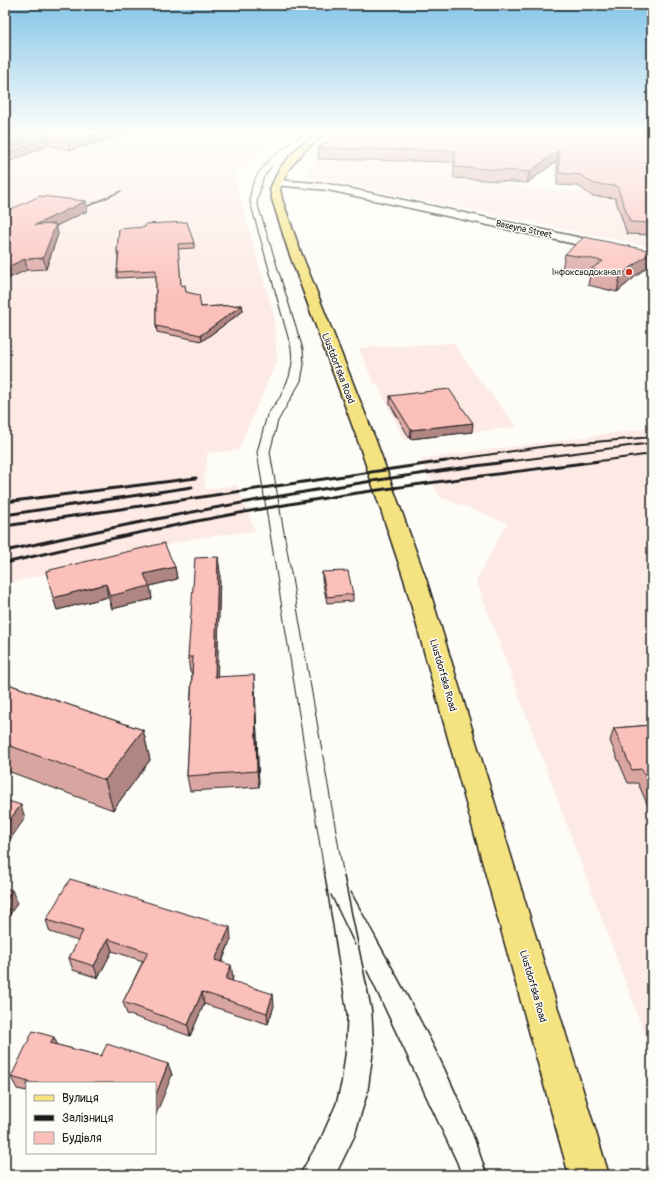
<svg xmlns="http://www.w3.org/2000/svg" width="657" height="1180" viewBox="0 0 657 1180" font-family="Pangolin,sans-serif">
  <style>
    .built { fill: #fdeae5 }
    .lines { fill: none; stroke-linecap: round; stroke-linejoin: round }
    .street-casing { stroke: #1c1c1c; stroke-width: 3 }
    .primary-casing { stroke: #1c1c1c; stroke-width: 3 }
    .street { fill: #fdfcf7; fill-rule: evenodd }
    .primary { fill: #f5e382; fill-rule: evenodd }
    .tram-far1 { stroke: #1c1c1c; stroke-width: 1 }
    .tram { stroke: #1c1c1c; stroke-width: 1.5 }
    .rail-far2 { stroke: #1c1c1c; stroke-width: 1.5 }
    .rail-far1 { stroke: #1c1c1c; stroke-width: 2 }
    .rail { stroke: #1c1c1c; stroke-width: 3 }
    .wall { fill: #d9a5a1; stroke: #1c1c1c }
    .shaded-wall { fill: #b08683; stroke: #1c1c1c }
    .building { fill: #fcc0bb; stroke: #1c1c1c }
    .poi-dot { fill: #c8321e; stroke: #fdfcf7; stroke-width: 1.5 }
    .labels { text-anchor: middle; stroke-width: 3; stroke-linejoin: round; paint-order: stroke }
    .far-street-label { font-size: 9px; fill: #1c1c1c; stroke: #fdfcf7 }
    .far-poi-label { font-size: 9px; fill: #1c1c1c; stroke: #fdfcf7; text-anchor: end }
    .street-label { font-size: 10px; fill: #1c1c1c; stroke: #fdfcf7 }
  </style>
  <rect width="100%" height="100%" fill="#fdfcf7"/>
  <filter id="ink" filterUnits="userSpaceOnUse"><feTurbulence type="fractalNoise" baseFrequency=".025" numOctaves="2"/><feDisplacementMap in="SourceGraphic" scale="8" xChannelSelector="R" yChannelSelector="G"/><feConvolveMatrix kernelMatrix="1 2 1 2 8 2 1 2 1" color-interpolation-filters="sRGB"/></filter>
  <g filter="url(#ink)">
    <path class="built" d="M 70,133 L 295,133 L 266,150 L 233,173 L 274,316 L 277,360 L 238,450 L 207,453 L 207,468 L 204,477 L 205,489 L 237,485 L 255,531 L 196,538 L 5,584 L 5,252 L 107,201 L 5,245 L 5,159 Z
      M 351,133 L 652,167 L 474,162 L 478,179 L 547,190 L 652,195 L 652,247 L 304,176 L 319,159 Z
      M 454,343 L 475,374 L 517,427 L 404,440 L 377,384 L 374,384 L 359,348 Z
      M 652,428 L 652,1054 L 476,580 L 507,523 L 440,497 L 420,459 Z"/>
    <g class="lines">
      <g class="street-casing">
        <path id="street" d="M 278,180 L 328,184 L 652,253 L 652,261 L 328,190 L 275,185 L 273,183 L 275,181 Z"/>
      </g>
      <g class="primary-casing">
        <path id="primary" d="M 316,133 L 326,133 L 305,150 L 288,170 L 280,189 L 282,199 L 300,250 L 376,441 L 426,579 L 609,1175 L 569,1175 L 404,579 L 358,441 L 288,250 L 272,199 L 270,189 L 279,169 L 299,146 Z"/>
      </g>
      <use href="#street" class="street"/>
      <use href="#primary" class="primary"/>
      <path class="tram-far1" d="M 306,133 C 281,150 249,168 250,202 L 291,348 L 292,363 L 289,377 L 280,397 L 267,415 L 257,452 L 325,877
        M 271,167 L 263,179 L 257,202 L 303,349 L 304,365 L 301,381 L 278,421 L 270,452 L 344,877"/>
      <path class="tram" d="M 351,892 C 400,983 457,1077 487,1175
        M 331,895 L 355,945
        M 367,971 L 457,1163 L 461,1175
        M 299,1175 L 322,1135 L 336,1103 L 341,1083 L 345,1054 L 347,1015 L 325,876
        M 336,1175 L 355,1136 L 368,1092 L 374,1048 L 372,1011 L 344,876"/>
      <path class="rail-far2" d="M 77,211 L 121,191"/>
      <path class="rail-far1" d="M 439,462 L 548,446 L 652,437
        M 505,462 L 652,443
        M 592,462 L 652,454"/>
      <path class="rail" d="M 5,502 L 196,478
        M 5,515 L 192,487
        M 5,526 L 446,461
        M 5,551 C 173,513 342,483 513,461
        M 5,563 C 117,536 230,513 344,495 C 429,482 514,472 599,461"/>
    </g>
    <path class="wall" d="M 5,133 L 133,133 L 70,150 L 49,145 L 8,162 L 9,186 L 5,185 Z
      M 652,133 L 652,235 L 627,234 L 615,198 L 592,196 L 578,186 L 557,185 L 557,161 L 527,183 L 454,178 L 454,162 L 318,159 L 318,148 Z
      M 86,201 L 87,211 L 56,226 L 58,234 L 46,269 L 27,270 L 5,212 Z
      M 119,229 L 194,243 L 194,248 L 178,249 L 181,286 L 186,292 L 201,307 L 242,305 L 243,311 L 202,341 L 157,332 L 156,326 L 156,276 L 117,278 L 117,272 L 118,258 L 117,252 Z
      M 565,254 L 648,266 L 617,292 L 588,285 L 590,275 L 562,269 Z
      M 390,396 L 472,432 L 410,439 L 390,404 Z
      M 175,567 L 177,579 L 150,586 L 152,599 L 112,609 L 108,597 L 57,610 L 46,571 Z
      M 220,572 L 217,677 L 255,690 L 259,787 L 190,791 L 187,776 L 192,672 L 190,672 L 188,657 Z
      M 322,572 L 353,594 L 353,601 L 327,603 L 322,579 Z
      M 5,683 L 143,730 L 150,760 L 113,810 L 5,770 Z
      M 652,725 L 652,815 L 638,783 L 628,783 L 610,741 L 614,728 Z
      M 46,920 L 231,939 L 222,962 L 233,977 L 232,981 L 274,1006 L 268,1024 L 204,1004 L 190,1036 L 127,1014 L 123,1002 L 143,961 L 112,951 L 98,978 L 73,970 L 69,958 L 78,941 L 50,932 Z
      M 57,1045 L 101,1056 L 168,1064 L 172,1075 L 155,1083 L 27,1083 L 27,1091 L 17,1089 L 11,1077 Z"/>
    <path class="shaded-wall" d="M 29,133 L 50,133 L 5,152 L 5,143 Z
      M 101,133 L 133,133 L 70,150 L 68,141 Z
      M 48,137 L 49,145 L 8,162 L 9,186 L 7,176 L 6,154 Z
      M 559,150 L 557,161 L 527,183 L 529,172 Z
      M 86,201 L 87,211 L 56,226 L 58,234 L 46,269 L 35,225 Z
      M 652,251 L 648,266 L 617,292 L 620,276 Z
      M 25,259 L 27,270 L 5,280 L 5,268 Z
      M 242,305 L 243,311 L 202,341 L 201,335 Z
      M 473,423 L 472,432 L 410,439 L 411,430 Z
      M 218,557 L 220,572 L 217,693 L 215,677 Z
      M 175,567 L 177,579 L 150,586 L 152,599 L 112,609 L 110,596 L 144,574 Z
      M 106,584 L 108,597 L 57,610 L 53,598 Z
      M 254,675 L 255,690 L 259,787 L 257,771 Z
      M 143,730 L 150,760 L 113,810 L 105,780 Z
      M 21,805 L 25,818 L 5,847 L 5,826 Z
      M 12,890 L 17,903 L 5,923 L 5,902 Z
      M 230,927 L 231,939 L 217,972 L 215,960 Z
      M 108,939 L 112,951 L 98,978 L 94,966 Z
      M 231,965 L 233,977 L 228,991 L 226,979 Z
      M 202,992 L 204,1004 L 190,1036 L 188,1025 Z
      M 273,994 L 274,1006 L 268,1024 L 267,1013 Z
      M 54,1037 L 59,1048 L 50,1043 Z
      M 168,1064 L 172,1075 L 155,1117 L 155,1097 Z"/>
    <path class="building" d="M 5,133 L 29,133 L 5,143 Z
      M 49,133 L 101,133 L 68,141 L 48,137 L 6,154 L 7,176 L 5,176 L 5,151 Z
      M 338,133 L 652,133 L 652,223 L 630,222 L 617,186 L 594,184 L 580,175 L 559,173 L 559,150 L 529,172 L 455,167 L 455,151 L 318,148 Z
      M 40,196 L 86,201 L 35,225 L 56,224 L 43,258 L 25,259 L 5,268 L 5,212 Z
      M 187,222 L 194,243 L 178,244 L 181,286 L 185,285 L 186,292 L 199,295 L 201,307 L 242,305 L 201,335 L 156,326 L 156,270 L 117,272 L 119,252 L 117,252 L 119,229 L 145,227 L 145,224 Z
      M 584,237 L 652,251 L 620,276 L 591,269 L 603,261 L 565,254 Z
      M 449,389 L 473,423 L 411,430 L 390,396 Z
      M 164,543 L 175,567 L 144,574 L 149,586 L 110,596 L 106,584 L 53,598 L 46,571 Z
      M 218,557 L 215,677 L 254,675 L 257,771 L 187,776 L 193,657 L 188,657 L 195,558 Z
      M 348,571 L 353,594 L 327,597 L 322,572 Z
      M 5,683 L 143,730 L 105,780 L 5,744 Z
      M 652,725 L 652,790 L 642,769 L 632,770 L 614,728 Z
      M 5,800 L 21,805 L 5,826 Z
      M 70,879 L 230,927 L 215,960 L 231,965 L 226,979 L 273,994 L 267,1013 L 202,992 L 188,1025 L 123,1002 L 148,952 L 108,939 L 94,966 L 69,958 L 83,931 L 46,920 Z
      M 5,888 L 12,890 L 5,902 Z
      M 33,1031 L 54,1037 L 50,1043 L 101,1056 L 107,1044 L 168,1064 L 155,1097 L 155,1083 L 33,1083 L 11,1077 Z"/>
  </g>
  <linearGradient id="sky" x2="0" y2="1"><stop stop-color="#84c5e7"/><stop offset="0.44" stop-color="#fefefb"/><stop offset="1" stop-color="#fefefb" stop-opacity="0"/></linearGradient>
  <rect width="657" height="299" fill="url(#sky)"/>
  <circle class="poi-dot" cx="629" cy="272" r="4"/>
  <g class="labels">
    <g class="far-street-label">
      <text transform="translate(524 229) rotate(12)" y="3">Baseyna Street</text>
    </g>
    <g class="far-poi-label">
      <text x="621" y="275">Інфоксводоканал</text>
    </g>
    <g class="street-label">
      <text transform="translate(339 368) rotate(69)" y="4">Liustdorfska Road</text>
      <text transform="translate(444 675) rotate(74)" y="4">Liustdorfska Road</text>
      <text transform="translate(534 986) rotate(74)" y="4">Liustdorfska Road</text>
    </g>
  </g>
  <rect width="657" height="1180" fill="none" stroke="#fdfcf7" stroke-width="20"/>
  <rect x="10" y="10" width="637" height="1160" fill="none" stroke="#1c1c1c" stroke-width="1.5" filter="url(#ink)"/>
  <rect x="26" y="1082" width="130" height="72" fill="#fdfcf7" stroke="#a3a29f"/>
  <rect x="34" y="1095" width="20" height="6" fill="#f5e382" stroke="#a3a29f"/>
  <text x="62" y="1102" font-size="12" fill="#1c1c1c">Вулиця</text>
  <rect x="34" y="1115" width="20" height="6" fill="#1c1c1c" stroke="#a3a29f"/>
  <text x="62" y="1122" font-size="12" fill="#1c1c1c">Залізниця</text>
  <rect x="34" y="1132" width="20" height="12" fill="#fcc0bb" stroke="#a3a29f"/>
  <text x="62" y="1142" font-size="12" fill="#1c1c1c">Будівля</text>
</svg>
